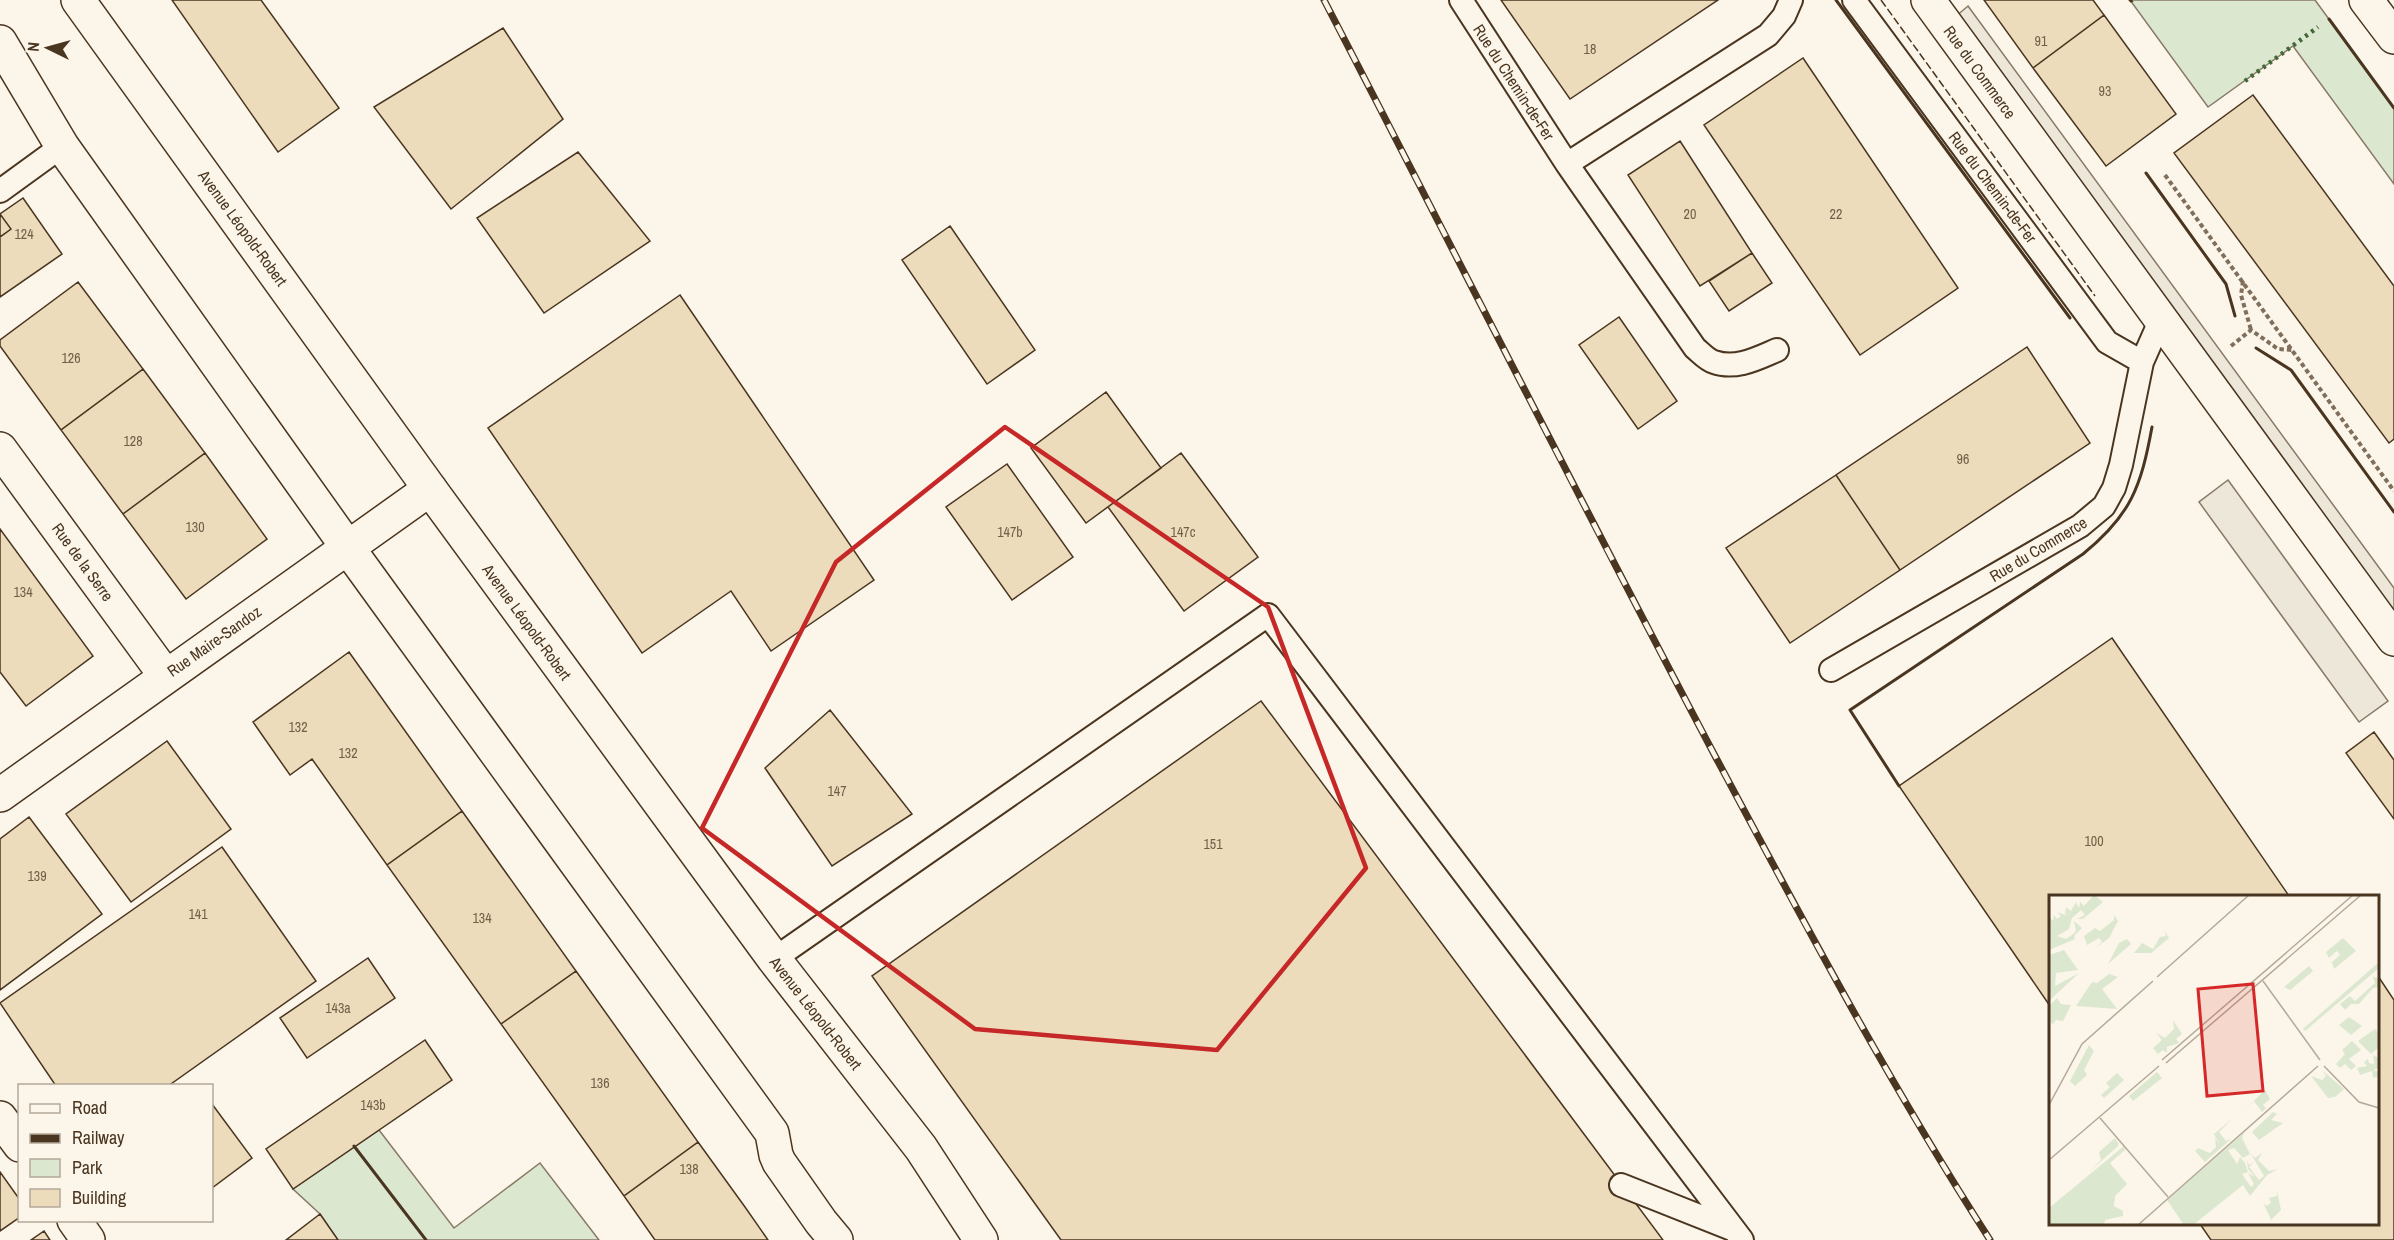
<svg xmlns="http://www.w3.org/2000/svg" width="2394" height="1240" viewBox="0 0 2394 1240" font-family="'Archivo Narrow',sans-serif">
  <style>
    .green { fill: #dce7d0; stroke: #887966; stroke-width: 1.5 }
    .parking { fill: #ede7d9; stroke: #887966; stroke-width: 1.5 }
    .building { fill: #ecdcbc; stroke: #4a3520; stroke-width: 1.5 }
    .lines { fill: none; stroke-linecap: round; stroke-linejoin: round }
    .lane-casing { stroke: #4a3520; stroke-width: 26 }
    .street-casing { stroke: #4a3520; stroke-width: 36 }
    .primary-casing { stroke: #4a3520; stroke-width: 36 }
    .path { stroke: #7f6f5c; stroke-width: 4; stroke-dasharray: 4.5 3; stroke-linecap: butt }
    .lane { stroke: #fbf6e9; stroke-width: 22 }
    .street { stroke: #fbf6e9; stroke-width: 33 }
    .primary { stroke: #fbf6e9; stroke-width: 33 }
    .rail-casing { stroke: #4a3520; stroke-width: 7 }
    .rail { stroke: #fbf6e9; stroke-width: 4.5; stroke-dasharray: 14; stroke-linecap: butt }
    .hedge { stroke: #436837; stroke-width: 4.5; stroke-dasharray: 3 4.5; stroke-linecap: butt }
    .fence { stroke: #4a3520; stroke-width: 1.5; stroke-dasharray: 8 3; stroke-linecap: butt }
    .wall { stroke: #4a3520; stroke-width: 3 }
    .marked { fill: none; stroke: #c62828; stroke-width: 4.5; stroke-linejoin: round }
    .labels { text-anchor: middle; stroke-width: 4.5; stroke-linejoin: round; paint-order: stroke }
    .number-label { font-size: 14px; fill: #725f47 }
    .street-label { font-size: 16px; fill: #4a3520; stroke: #fbf6e9 }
    .inset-road { fill: none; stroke: #b4a999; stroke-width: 1.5 }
    .view { fill: #d62828; fill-opacity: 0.15; stroke: #d62828; stroke-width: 3 }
    .inset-edge { fill: none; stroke: #4a3520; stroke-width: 3 }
  </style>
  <rect width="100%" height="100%" fill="#fbf6e9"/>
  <path class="green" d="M 2130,0 L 2315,0 L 2394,108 L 2394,184 L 2293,46 L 2208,107 Z
    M 379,1130 L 454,1228 L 540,1163 L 599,1240 L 338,1240 L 320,1214 L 293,1189 Z"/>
  <path class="parking" d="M 1968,6 L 2394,588 L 2394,616 L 1955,17 Z
    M 2228,480 L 2388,701 L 2359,722 L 2199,502 Z"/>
  <path class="building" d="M 172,0 L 261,0 L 339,108 L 278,152 Z
    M 1501,0 L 1718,0 L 1570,99 Z
    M 1984,0 L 2093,0 L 2104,15 L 2033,68 Z
    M 2104,15 L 2176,114 L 2106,166 L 2033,68 Z
    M 503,28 L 563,119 L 451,209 L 374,107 Z
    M 1803,58 L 1958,288 L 1860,355 L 1704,125 Z
    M 2253,95 L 2394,286 L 2394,439 L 2389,443 L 2174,153 Z
    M 1680,141 L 1752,253 L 1700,286 L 1628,175 Z
    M 578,152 L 650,241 L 544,313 L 477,218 Z
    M 23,198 L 62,254 L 0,297 L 0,214 Z
    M 0,214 L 11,229 L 0,237 Z
    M 950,226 L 1035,350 L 987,384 L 902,260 Z
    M 1752,253 L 1772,283 L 1729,311 L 1709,281 Z
    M 78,282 L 143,369 L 61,430 L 0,346 L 0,340 Z
    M 680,295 L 874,580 L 771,651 L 731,591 L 642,653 L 488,428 Z
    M 1619,317 L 1677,401 L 1638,429 L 1579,345 Z
    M 2027,347 L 2090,443 L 1900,570 L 1836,475 Z
    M 143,369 L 205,453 L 123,514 L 61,430 Z
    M 1106,392 L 1161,468 L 1086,523 L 1031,448 Z
    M 205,453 L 267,539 L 186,599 L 123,514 Z
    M 1181,453 L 1258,557 L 1184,611 L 1108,507 Z
    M 1007,464 L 1073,557 L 1012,600 L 946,507 Z
    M 1836,475 L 1900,570 L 1790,643 L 1726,548 Z
    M 0,529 L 93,656 L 26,706 L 0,672 Z
    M 2112,638 L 2289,896 L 2050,896 L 2050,1006 L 1899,786 Z
    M 349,652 L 462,811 L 387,865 L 312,759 L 290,775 L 253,722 Z
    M 1261,701 L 1663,1240 L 1061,1240 L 872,976 Z
    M 830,710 L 912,814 L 832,866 L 765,768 Z
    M 2374,732 L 2394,760 L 2394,819 L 2346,753 Z
    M 167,741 L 231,829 L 131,902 L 66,814 Z
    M 462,811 L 576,971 L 501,1024 L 387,865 Z
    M 29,817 L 102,914 L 0,990 L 0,839 Z
    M 222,847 L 316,981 L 168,1086 L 56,1086 L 0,1003 Z
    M 368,958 L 395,998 L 307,1058 L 280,1018 Z
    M 576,971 L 698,1142 L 624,1196 L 501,1024 Z
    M 2378,976 L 2394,1000 L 2394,1240 L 2211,1240 L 2200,1224 L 2378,1224 Z
    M 425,1040 L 452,1080 L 293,1189 L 266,1149 Z
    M 212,1104 L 252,1158 L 212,1188 Z
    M 698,1142 L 745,1207 L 768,1240 L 655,1240 L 624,1196 Z
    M 0,1172 L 20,1200 L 20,1217 L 0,1231 Z
    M 320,1214 L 338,1240 L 286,1240 Z
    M 44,1231 L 50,1240 L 31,1240 Z"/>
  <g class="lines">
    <g class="lane-casing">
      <path id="lane" d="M 1461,0 L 1567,164 L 1695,348 C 1700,352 1707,360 1714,362 C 1736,370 1758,358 1777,350
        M 1854,0 L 2107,342 L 2142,362
        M 1567,164 L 1768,35 L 1784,16 L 1791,0
        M 0,191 L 62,146
        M 1831,670 L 2080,526 L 2104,506 L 2114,488 L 2121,465 L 2142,362 L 2161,319
        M 774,959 L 1268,615 L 1742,1240
        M 1621,1185 L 1732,1229"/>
    </g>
    <g class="street-casing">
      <path id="street" d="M 1928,0 L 2394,639
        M 2366,0 L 2394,37
        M 0,449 L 165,675
        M 0,795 L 430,489
        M 0,1118 L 20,1145
        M 74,1220 L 88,1240"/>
    </g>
    <g class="primary-casing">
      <path id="primary" d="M 78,0 L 430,489 L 774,959 L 921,1148 L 981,1240
        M 0,42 L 62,146 L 348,548 L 772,1133 L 776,1155 L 779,1162 L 821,1222 L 836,1240"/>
    </g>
    <path class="path" d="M 2165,175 L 2394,491
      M 2243,281 L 2241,295 L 2251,330
      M 2231,346 L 2251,330 L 2278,349 L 2293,350"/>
    <use href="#lane" class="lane"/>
    <use href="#street" class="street"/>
    <use href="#primary" class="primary"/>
    <g class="rail-casing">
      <path id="rail" d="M 1324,0 C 1454,251 1582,504 1714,754 C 1802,919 1889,1083 1990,1240"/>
    </g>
    <use href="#rail" class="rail"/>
    <path class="hedge" d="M 2131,1 L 2132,0
      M 2245,81 L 2318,27"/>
    <path class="fence" d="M 1881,0 L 2095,296"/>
    <path class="wall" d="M 1836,0 L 2070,318
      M 2130,0 L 2131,1
      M 2329,19 L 2394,108
      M 2146,173 L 2226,284 L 2235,316
      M 2256,348 L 2291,370 L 2394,512
      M 1899,786 L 1850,710 L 2083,554 C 2131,515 2141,487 2152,427
      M 354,1146 L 426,1240"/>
  </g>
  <path class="marked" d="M 1005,427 L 1268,607 L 1366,868 L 1217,1050 L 975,1029 L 702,828 L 836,562 Z"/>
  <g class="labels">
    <g class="number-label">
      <text x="2041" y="46">91</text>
      <text x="1590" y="54">18</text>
      <text x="2105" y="96">93</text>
      <text x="1690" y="219">20</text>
      <text x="1836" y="219">22</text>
      <text x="24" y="239">124</text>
      <text x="71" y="363">126</text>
      <text x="133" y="446">128</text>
      <text x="1963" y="464">96</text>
      <text x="195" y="532">130</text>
      <text x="1010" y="537">147b</text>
      <text x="1183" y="537">147c</text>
      <text x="23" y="597">134</text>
      <text x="298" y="732">132</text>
      <text x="348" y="758">132</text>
      <text x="837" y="796">147</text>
      <text x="2094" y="846">100</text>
      <text x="1213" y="849">151</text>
      <text x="37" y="881">139</text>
      <text x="198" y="919">141</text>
      <text x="482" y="923">134</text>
      <text x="338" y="1013">143a</text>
      <text x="600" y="1088">136</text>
      <text x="373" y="1110">143b</text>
      <text x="689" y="1174">138</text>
    </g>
    <g class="street-label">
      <text transform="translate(1980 72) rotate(54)" y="6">Rue du Commerce</text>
      <text transform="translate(1514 82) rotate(57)" y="6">Rue du Chemin-de-Fer</text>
      <text transform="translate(1993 187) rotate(53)" y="6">Rue du Chemin-de-Fer</text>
      <text transform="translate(243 228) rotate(54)" y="6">Avenue Léopold-Robert</text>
      <text transform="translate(2038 549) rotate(-31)" y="6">Rue du Commerce</text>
      <text transform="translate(83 562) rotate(54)" y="6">Rue de la Serre</text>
      <text transform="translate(527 622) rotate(54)" y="6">Avenue Léopold-Robert</text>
      <text transform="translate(214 641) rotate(-35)" y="6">Rue Maire-Sandoz</text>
      <text transform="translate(816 1013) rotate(52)" y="6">Avenue Léopold-Robert</text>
    </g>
  </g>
  <g transform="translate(2049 895)">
    <rect width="330" height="330" fill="#fbf6e9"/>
    <path d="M 45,0 L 54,7 L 34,24 L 28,24 L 36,20 L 32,15 L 23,23 L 20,34 L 8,41 L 17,44 L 23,40 L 27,36 L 25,26 L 33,33 L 25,41 L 26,44 L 0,55 L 0,21 L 4,26 L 5,20 L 8,24 L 12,21 L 8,17 L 20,21 L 16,19 L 17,12 L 22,16 L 27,7 L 30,13 L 31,7 L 35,11 ZM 65,20 L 69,26 L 60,43 L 45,54 L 53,47 L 50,43 L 38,50 L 35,41 L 46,33 L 51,36 L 65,25 ZM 115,35 L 120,43 L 102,58 L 85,58 L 93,48 L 104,54 L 111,42 L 117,41 ZM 294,43 L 307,56 L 285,74 L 283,67 L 291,60 L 288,56 L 280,63 L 277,57 ZM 78,44 L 82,49 L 59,69 L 70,48 ZM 15,55 L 29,75 L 7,78 L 6,91 L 30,78 L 0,106 L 0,60 ZM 330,67 L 330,73 L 256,136 L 254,134 ZM 260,71 L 264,76 L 241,95 L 235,92 ZM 60,79 L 69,82 L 53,94 L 68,114 L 27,111 L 43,87 L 48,88 ZM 324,82 L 330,83 L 330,92 L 324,93 L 310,109 L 302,109 L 296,115 L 291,109 L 301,101 L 306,106 L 326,88 ZM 8,103 L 12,109 L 22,110 L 14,126 L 7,125 L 4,129 L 0,127 L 0,111 ZM 300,122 L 313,131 L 302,140 L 290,130 ZM 124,125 L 133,139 L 127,144 L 130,148 L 118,152 L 118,158 L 114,155 L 109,159 L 104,153 L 113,145 L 107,138 L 116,143 L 125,134 ZM 326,134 L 330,139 L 330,158 L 329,153 L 322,159 L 309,146 ZM 303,146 L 312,155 L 300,164 L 307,171 L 302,175 L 296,169 L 291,173 L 287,169 L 296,159 L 293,155 ZM 40,150 L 45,156 L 35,175 L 38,180 L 26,191 L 21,186 ZM 324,160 L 330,163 L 330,173 L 324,175 L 330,177 L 330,181 L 324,183 L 323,176 L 311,180 L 308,173 L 318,171 L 315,167 L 319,164 L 320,168 L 325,169 ZM 274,176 L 295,194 L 286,202 L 279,203 L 262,181 L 273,185 L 277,181 ZM 108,177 L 113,183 L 84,206 L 80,201 ZM 68,178 L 75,185 L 55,203 L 52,200 L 61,192 L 57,188 ZM 216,195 L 221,204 L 214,210 L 217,213 L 213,217 L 205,206 L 189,221 ZM 224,217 L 228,219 L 222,225 L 234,228 L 210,245 L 203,237 ZM 184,223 L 170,237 L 177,246 L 182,244 L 156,267 L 146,256 L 149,253 L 161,258 L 167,252 L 166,243 L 171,250 L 165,239 ZM 195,238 L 193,243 L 201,259 L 194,263 L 185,253 L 179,255 L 188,269 L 191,262 L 196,268 L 199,277 L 193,279 L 202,292 L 205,289 L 199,278 L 206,282 L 199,274 L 198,265 L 200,270 L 205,267 L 200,272 L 210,285 L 215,281 L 202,259 L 206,263 L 213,258 L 209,265 L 220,276 L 229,274 L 218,280 L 201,301 L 194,290 L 144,330 L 135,330 L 118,305 ZM 66,243 L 70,249 L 68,252 L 39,278 L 52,265 L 50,257 ZM 75,251 L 76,255 L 61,268 L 78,289 L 66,301 L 65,311 L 74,316 L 74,321 L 56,325 L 55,330 L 0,330 L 0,313 ZM 228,296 L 232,315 L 222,325 L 214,307 L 217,311 L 222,308 L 220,303 L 228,301 Z" fill="#dce7d0"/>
    <path class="inset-road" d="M 108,82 L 200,0M 214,86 L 271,165M 113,165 L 304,0M 117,168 L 312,0M 275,171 L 310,207 L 330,213M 0,210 L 33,149 L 104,86M 51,223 L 119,302M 0,265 L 110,171M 89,330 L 269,171"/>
    <path class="view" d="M 204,89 L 214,196 L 158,201 L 149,94 Z"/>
    <rect width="330" height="330" class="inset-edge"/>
  </g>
  <rect x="18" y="1084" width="195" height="138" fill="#fbf6e9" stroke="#b4a999" stroke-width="1.5"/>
  <rect x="30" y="1104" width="30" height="9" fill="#fbf6e9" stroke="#b4a999" stroke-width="1.5"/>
  <text x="72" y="1114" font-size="18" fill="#4a3520">Road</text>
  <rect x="30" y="1134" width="30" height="9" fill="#4a3520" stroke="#b4a999" stroke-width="1.5"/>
  <text x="72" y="1144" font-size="18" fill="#4a3520">Railway</text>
  <rect x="30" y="1159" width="30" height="18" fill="#dce7d0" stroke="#b4a999" stroke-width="1.5"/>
  <text x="72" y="1174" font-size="18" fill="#4a3520">Park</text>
  <rect x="30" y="1189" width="30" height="18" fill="#ecdcbc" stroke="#b4a999" stroke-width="1.5"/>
  <text x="72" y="1204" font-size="18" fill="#4a3520">Building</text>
  <g transform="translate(48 48) rotate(275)" stroke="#fbf6e9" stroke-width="4.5" paint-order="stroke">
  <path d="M0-4.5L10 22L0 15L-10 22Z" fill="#4a3520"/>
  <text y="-9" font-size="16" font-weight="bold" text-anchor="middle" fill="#4a3520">N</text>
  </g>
</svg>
